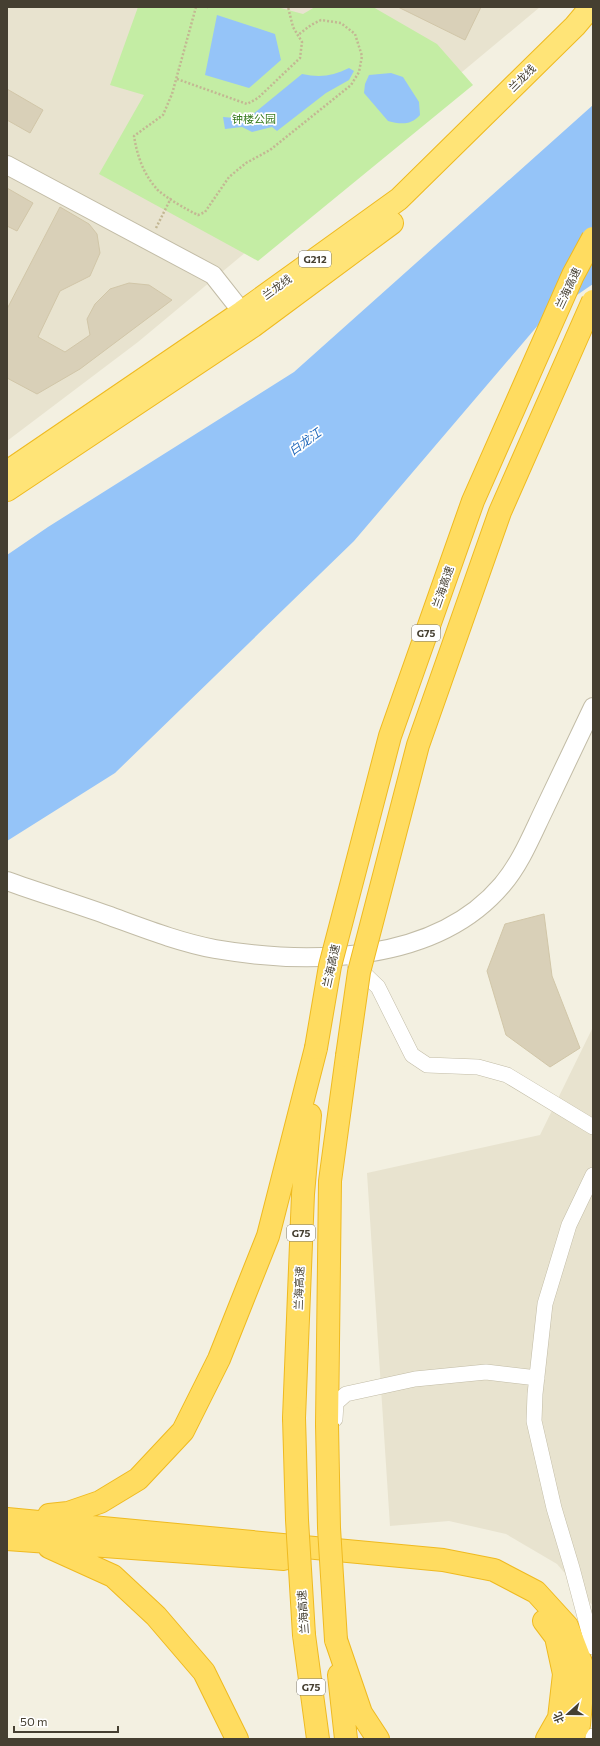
<svg xmlns="http://www.w3.org/2000/svg" width="600" height="1746" viewBox="0 0 600 1746" font-family="Commissioner,'Noto Sans SC',sans-serif">
  <style>
    .residential { fill: #e8e3cf }
    .green { fill: #c4eda4 }
    .water { fill: #95c4f8 }
    .building { fill: #d9d0b8; stroke: #d1c6a8 }
    .lines { fill: none; stroke-linecap: round; stroke-linejoin: round }
    .minor-casing { stroke: #c2bca6; stroke-width: 16 }
    .tertiary-casing { stroke: #c2bca6; stroke-width: 20 }
    .trunk-casing { stroke: #efba20; stroke-width: 24 }
    .motorway-casing { stroke: #efba20; stroke-width: 24 }
    .path { stroke: #c3b793; stroke-width: 2.5; stroke-dasharray: 2 2; stroke-linecap: butt }
    .minor { stroke: #fff; stroke-width: 15 }
    .tertiary { stroke: #fff; stroke-width: 18 }
    .trunk { stroke: #ffe477; stroke-width: 22 }
    .motorway { stroke: #ffdc60; stroke-width: 22 }
    .motorway-bridge-casing { stroke: #efba20; stroke-width: 24; stroke-linecap: butt }
    .motorway-bridge { stroke: #ffdc60; stroke-width: 22 }
    .labels { text-anchor: middle; stroke-width: 3.5; stroke-linejoin: round; paint-order: stroke }
    .shield { fill: #fff; stroke: #7d796f; stroke-width: 1 }
    .shield-label { font-size: 10px; font-weight: bold; fill: #453f31 }
    .street-label { font-size: 11px; fill: #453f31; stroke: #fff }
    .park-label { font-size: 11px; fill: #387c1f; stroke: #fff }
    .water-label { font-size: 12px; font-style: italic; fill: #2068bb; stroke: #fff }
  </style>
  <rect width="100%" height="100%" fill="#f3f0e1"/>
  <path class="residential" d="M 7,7 L 540,7 L 138,342 L 7,441 Z
    M 593,1027 L 593,1606 L 557,1564 L 506,1534 L 449,1521 L 390,1526 L 367,1173 L 540,1135 Z"/>
  <path class="green" d="M 138,7 L 277,7 L 303,14 L 315,7 L 373,7 L 437,44 L 473,85 L 258,261 L 99,174 L 144,95 L 110,85 Z"/>
  <path class="water" d="M 217,15 L 275,34 L 281,60 L 249,88 L 205,75 Z
    M 349,68 L 354,71 L 349,80 L 326,93 L 277,131 L 272,127 L 252,132 L 242,127 L 225,129 L 223,117 L 247,119 L 302,74 C 320,78 333,76 349,68 Z
    M 391,73 L 403,77 L 419,102 L 420,115 C 410,126 400,124 388,121 L 364,93 L 365,84 L 369,75 Z
    M 593,105 L 593,284 L 545,317 L 354,541 L 115,773 L 7,841 L 7,555 L 48,527 L 294,372 Z"/>
  <path class="building" d="M 398,7 L 481,7 L 465,40 Z
    M 7,89 L 43,110 L 30,133 L 7,120 Z
    M 7,188 L 33,203 L 17,231 L 7,226 Z
    M 60,207 L 89,224 L 97,234 L 100,253 L 90,276 L 60,291 L 38,337 L 65,352 L 90,335 L 87,319 L 95,304 L 110,289 L 129,283 L 149,285 L 172,300 L 80,369 L 37,394 L 7,378 L 7,309 Z
    M 544,914 L 552,976 L 580,1048 L 550,1067 L 506,1035 L 487,971 L 505,924 Z"/>
  <g class="lines">
    <g class="minor-casing">
      <path id="minor" d="M 355,965 L 378,987 L 412,1055 L 427,1065 L 478,1067 L 507,1075 L 593,1127
        M 593,1175 L 569,1225 L 545,1304 L 535,1394 L 534,1421 L 554,1508 L 572,1568 L 593,1647
        M 335,1419 L 336,1403 L 346,1394 L 415,1379 L 486,1372 L 537,1378
        M 593,1739 L 593,1736"/>
    </g>
    <g class="tertiary-casing">
      <path id="tertiary" d="M 7,165 L 213,275 L 250,322
        M 7,881 C 40,893 74,903 107,915 C 143,928 178,942 215,949 C 309,965 435,964 502,885 C 520,864 531,837 543,812 C 560,777 576,742 593,707"/>
    </g>
    <g class="trunk-casing">
      <path id="trunk" d="M 7,472 L 242,312 L 399,199 L 575,26 L 591,7
        M 7,490 L 253,326 L 392,223"/>
    </g>
    <g class="motorway-casing">
      <path id="motorway" d="M 294,1418 L 303,1194 L 310,1115
        M 327,1424 L 330,1181 L 347,1056
        M 49,1515 L 68,1513 L 100,1502 L 138,1479 L 183,1431 L 219,1359 L 268,1236 L 316,1048
        M 7,1519 L 443,1560 L 494,1570 L 536,1592 L 567,1626 L 584,1670 L 579,1725 L 571,1739
        M 7,1539 L 284,1559
        M 49,1547 L 113,1576 L 156,1616 L 204,1672 L 237,1739
        M 544,1621 L 556,1637 L 564,1674 L 559,1718 L 547,1739
        M 304,1635 L 318,1739
        M 336,1640 L 361,1713 L 378,1739
        M 339,1675 L 346,1739"/>
    </g>
    <path class="path" d="M 196,7 L 172,94 L 163,115 L 134,136 C 137,155 143,173 156,188 C 161,195 189,211 198,215 L 205,212 L 229,177 L 246,163 L 270,150 L 351,85 L 359,72 L 362,56 L 355,34 L 341,23 L 321,20 L 311,25 L 298,35
      M 207,7 L 208,7
      M 177,79 L 247,104 L 258,98 L 300,58 L 302,42 L 293,27 L 288,7
      M 156,228 L 171,198"/>
    <use href="#minor" class="minor"/>
    <use href="#tertiary" class="tertiary"/>
    <use href="#trunk" class="trunk"/>
    <use href="#motorway" class="motorway"/>
    <g class="motorway-bridge-casing">
      <path id="motorway-bridge" d="M 316,1048 L 330,966 L 390,736 L 473,501 L 573,275 L 593,238
        M 347,1056 L 359,972 L 418,745 L 500,512 L 593,301
        M 294,1418 L 297,1520 L 304,1635
        M 327,1424 L 329,1528 L 336,1640"/>
    </g>
    <use href="#motorway-bridge" class="motorway-bridge"/>
  </g>
  <g class="labels">
    <g class="shield">
      <rect x="299" y="251" width="32" height="16" rx="3"/>
      <rect x="412" y="625" width="28" height="16" rx="3"/>
      <rect x="287" y="1225" width="28" height="16" rx="3"/>
      <rect x="297" y="1679" width="28" height="16" rx="3"/>
    </g>
    <g class="shield-label">
      <text x="315" y="263">G212</text>
      <text x="426" y="637">G75</text>
      <text x="301" y="1237">G75</text>
      <text x="311" y="1691">G75</text>
    </g>
    <g class="street-label">
      <text transform="translate(522 78) rotate(-45)" y="4">兰龙线</text>
      <text transform="translate(277 287) rotate(-36)" y="4">兰龙线</text>
      <text transform="translate(568 288) rotate(-65)" y="4">兰海高速</text>
      <text transform="translate(443 587) rotate(-71)" y="4">兰海高速</text>
      <text transform="translate(331 966) rotate(-78)" y="4">兰海高速</text>
      <text transform="translate(299 1288) rotate(-88)" y="4">兰海高速</text>
      <text transform="translate(303 1612) rotate(-94)" y="4">兰海高速</text>
    </g>
    <g class="park-label">
      <text x="254" y="123">钟楼公园</text>
    </g>
    <g class="water-label">
      <text transform="translate(305 442) rotate(-36)" y="4">白龙江</text>
    </g>
  </g>
  <rect width="600" height="1746" fill="none" stroke="#453f31" stroke-width="16"/>
  <g transform="translate(568 1714) rotate(249)" stroke="#ffffff" stroke-width="3" paint-order="stroke">
  <path d="M0-3L7 15L0 10L-7 15Z" fill="#453f31"/>
  <text y="-6" font-size="11" font-weight="bold" text-anchor="middle" fill="#453f31">北</text>
  </g>
  <path d="M14 1726v6h104v-6" fill="none" stroke="#453f31" stroke-width="2"/>
  <text x="20" y="1726" font-size="12" fill="#453f31" stroke="#ffffff" stroke-width="3" paint-order="stroke">50 m</text>
</svg>
